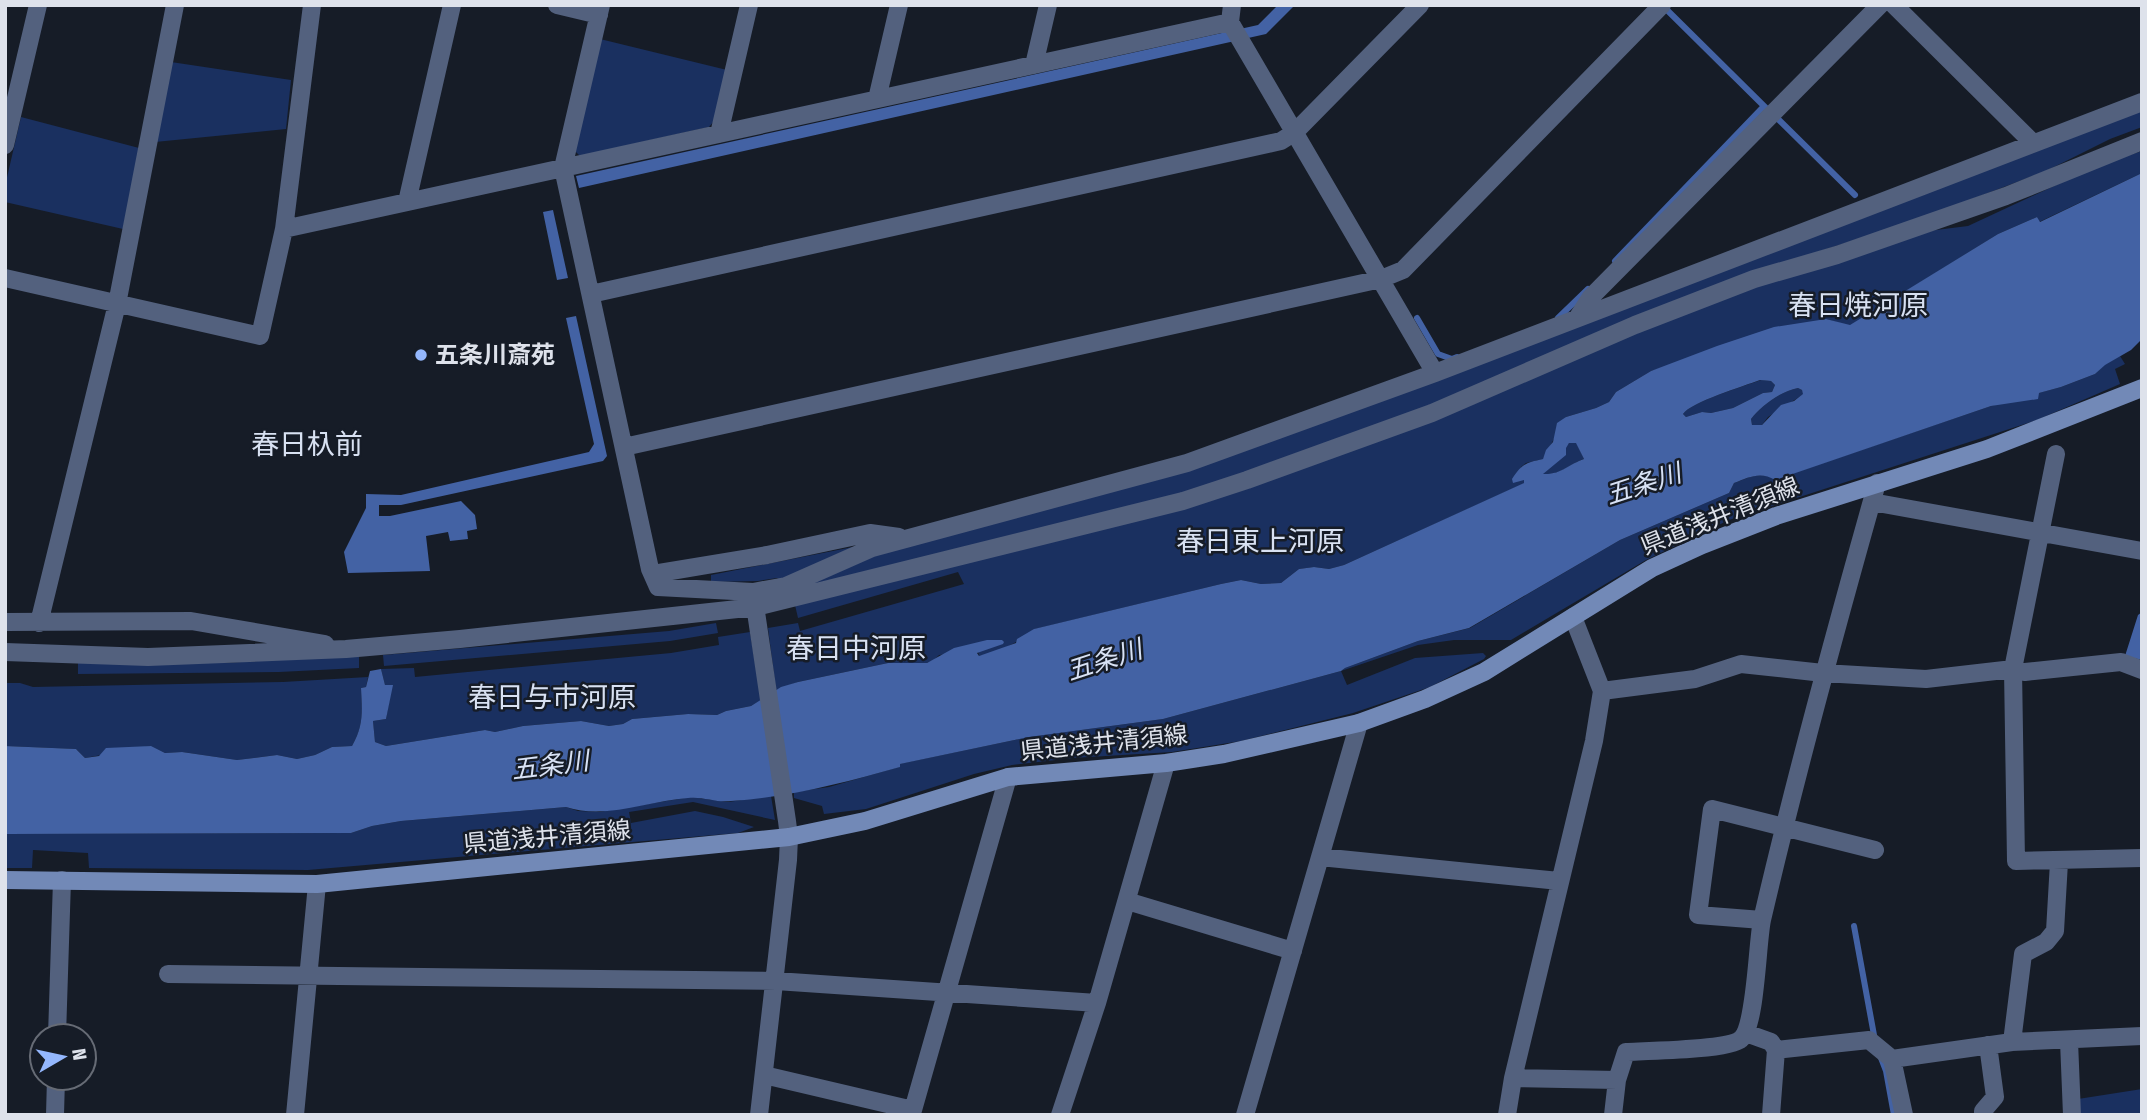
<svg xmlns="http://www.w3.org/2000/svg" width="2147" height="1120" viewBox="0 0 2147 1120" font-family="'Fira Sans Condensed','Noto Sans JP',sans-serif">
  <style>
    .green { fill: #1a3060 }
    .water { fill: #4362a4; fill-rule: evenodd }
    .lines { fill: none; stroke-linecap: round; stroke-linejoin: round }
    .stream { stroke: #4362a4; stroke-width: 6 }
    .minor { stroke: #53617e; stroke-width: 18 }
    .secondary { stroke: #7289b7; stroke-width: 18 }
    .poi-dot { fill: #94b7fd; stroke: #161c27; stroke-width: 2.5 }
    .labels { text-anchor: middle; stroke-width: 5; stroke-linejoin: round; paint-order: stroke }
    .poi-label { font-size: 24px; font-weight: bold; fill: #dee2eb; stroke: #161c27; text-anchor: start }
    .street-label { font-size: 24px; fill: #dee2eb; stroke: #161c27 }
    .water-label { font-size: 26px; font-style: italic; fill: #d8e2f5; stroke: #161c27 }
    .quarter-label { font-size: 28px; fill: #d8e1f2; stroke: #161c27 }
  </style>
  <rect width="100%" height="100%" fill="#161c27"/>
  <path class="green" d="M 600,39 L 727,70 L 714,121 L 709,127 L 580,156 L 575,151 Z
    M 171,62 L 291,80 L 286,129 L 155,142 Z
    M 2142,110 L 2142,127 L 2110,139 L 2046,171 L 1917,220 L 1752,273 L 1424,409 L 1232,478 L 1169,498 L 790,591 L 874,556 L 1175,474 Z
    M 21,117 L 139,148 L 123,229 L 5,202 L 5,186 Z
    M 2142,151 L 2142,173 L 2039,222 L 2037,217 L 1998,234 L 1850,326 L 1826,319 L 1651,371 L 1616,392 L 1609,402 L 1596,408 L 1566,417 L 1543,459 L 1526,463 L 1521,467 L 1525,483 L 1344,565 L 1329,569 L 1314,567 L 1299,569 L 1281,583 L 1261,584 L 1241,580 L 1221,584 L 1035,629 C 1018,642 1000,652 979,656 L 978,651 L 939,655 L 934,660 L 927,663 L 888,663 L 798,682 L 776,690 L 768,628 L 798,623 L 800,631 L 964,584 L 958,572 L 798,618 L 795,605 L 1194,504 L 1757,285 L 1920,232 L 1968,226 L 2099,165 Z
    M 2120,356 L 2125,364 L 2115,369 L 2120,384 L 2037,420 L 1729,520 L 1646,560 L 1511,640 L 1454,640 L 1418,645 L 1341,671 L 1347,685 L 1415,658 L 1483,653 L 1486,656 L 1484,659 L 1430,687 L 1353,713 L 1241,741 L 1172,752 L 1073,758 L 1012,765 L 974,774 L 866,809 L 824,814 L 822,806 L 794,798 L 794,792 L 829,787 L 899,767 L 899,764 L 1029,737 L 1163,719 L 1341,671 L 1345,668 L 1418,641 L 1470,628 L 1620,540 L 1729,493 L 1734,483 C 1749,477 1761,471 1776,479 L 1991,406 L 2061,387 L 2095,374 L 2104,365 Z
    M 1761,380 L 1771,381 L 1775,385 L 1772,392 L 1763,393 L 1733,408 L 1711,413 L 1702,412 L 1686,417 L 1683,414 C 1691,402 1744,386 1761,380 Z
    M 1798,388 L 1802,390 L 1804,394 L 1768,417 L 1762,425 L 1752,425 L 1751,419 C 1761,406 1781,391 1798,388 Z
    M 1569,443 L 1577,443 L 1584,459 C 1567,465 1563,475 1542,474 Z
    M 858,546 L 784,584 L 777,578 L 758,581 L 711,582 L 711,575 Z
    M 716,623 L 718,633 L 670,641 L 384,666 L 383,655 L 669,631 Z
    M 750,632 L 761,700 L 751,706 L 726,711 L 717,715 L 688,714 L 632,719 L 623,724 L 609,726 L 581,721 L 523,726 L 495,732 L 485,730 L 386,746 L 375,742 L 373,721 L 386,719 L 392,685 L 385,685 L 381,669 L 414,668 L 415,677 L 671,653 L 719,645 L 718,637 Z
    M 359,656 L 359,668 L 279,672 L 78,674 L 78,662 L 222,663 Z
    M 368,677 L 366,687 L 361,688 C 362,712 364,725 352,746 L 332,747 L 315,755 L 297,759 L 277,755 L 237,760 L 182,752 L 165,753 L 150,746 L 85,758 L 76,749 L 5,746 L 5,683 L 20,683 L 33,687 L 283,682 Z
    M 771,796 L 775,820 L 693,802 L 629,812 L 631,823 L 695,811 L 723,817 L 754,827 L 738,833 L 308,870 L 89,868 L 88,853 L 33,850 L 32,868 L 5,868 L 5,834 L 351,833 L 372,826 L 401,821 L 566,807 L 578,811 L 599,812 L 691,797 L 728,802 Z
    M 2142,1089 L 2142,1115 L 2079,1115 L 2078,1099 Z"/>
  <path class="water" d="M 1278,5 L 1295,5 L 1266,34 L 579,188 L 576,176 L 1258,25 Z
    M 2142,173 L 2142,339 L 2131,350 L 2105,365 L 2095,374 L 2061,387 L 2039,393 L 2038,399 L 1991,406 L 1775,480 C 1761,471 1749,477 1734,483 L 1729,493 L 1620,540 L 1469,628 L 1418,641 L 1345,668 L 1341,671 L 1163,719 L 1029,737 L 900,764 L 900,767 C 844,783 789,797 731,801 C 717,803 702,796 688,798 C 648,801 605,820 566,807 L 401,821 L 372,826 L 351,833 L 5,834 L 5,746 L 76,749 L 85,758 L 99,756 L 106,748 L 151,746 L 165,753 L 182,752 L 237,760 L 277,755 L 297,759 L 315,755 L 332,747 L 352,746 C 364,725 362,711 361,688 L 366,687 L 370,671 L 381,669 L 385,685 L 393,685 L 386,719 L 373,721 L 375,742 L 386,746 L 485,730 L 495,732 L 523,726 L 581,721 L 609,726 L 623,724 L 632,719 L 688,714 L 717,715 L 726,711 L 751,706 L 781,687 L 798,682 L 888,663 L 927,663 L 954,648 L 987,640 L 1002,640 L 1004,642 L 1003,644 L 977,653 L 979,656 L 1016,643 L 1017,639 L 1034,629 L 1221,584 L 1241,580 L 1261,584 L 1281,583 L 1299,569 L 1314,567 L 1329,569 L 1344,565 L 1524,483 L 1524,480 L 1513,483 L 1512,479 C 1522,464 1525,463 1543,459 L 1546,450 L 1553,442 L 1557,423 L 1566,417 L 1596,408 L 1609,402 L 1616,392 L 1651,371 L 1717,346 L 1774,327 L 1826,319 L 1850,325 L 1998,234 L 2037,217 L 2040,222 ZM 1760,380 L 1771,381 L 1775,385 L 1772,392 L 1763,393 L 1733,408 L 1711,413 L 1702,412 L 1686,417 L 1683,414 C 1691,402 1744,386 1760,380 ZM 1798,388 L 1802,390 L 1803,394 L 1794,401 L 1781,405 L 1762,425 L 1752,425 L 1751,419 C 1761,406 1781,391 1798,388 ZM 1569,443 L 1576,443 L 1584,459 C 1569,464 1561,475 1543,474 L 1566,455 L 1566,448 Z
    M 553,210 L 568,278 L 557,280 L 543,212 Z
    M 576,316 L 607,456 L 603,461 L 401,505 L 379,505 L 379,516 L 390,516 L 461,501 L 475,515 L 477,529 L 467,531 L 468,539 L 450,541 L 448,532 L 426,536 L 430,571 L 348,573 L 344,552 L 366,508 L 366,494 L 401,495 L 589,452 L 594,444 L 566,318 Z
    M 2142,612 L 2142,660 L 2125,656 L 2138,615 Z"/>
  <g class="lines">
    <path class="stream" d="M 1668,11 L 1766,108
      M 1779,120 L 1855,195
      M 1615,261 L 1764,106
      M 1417,318 L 1438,354 L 1452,359 L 1457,357
      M 1558,318 L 1588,289
      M 1854,926 L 1874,1035
      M 1881,1058 L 1886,1071 L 1894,1115"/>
    <path class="minor" d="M 557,5 L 599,15
      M 601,5 L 563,168 L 650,569 L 658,587 L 753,592 L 787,821 L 789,837 L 788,860 L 759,1115
      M 1232,5 L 1230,22 L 1234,29 L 1435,373
      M 1894,5 L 2033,143
      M 1034,65 L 1048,5
      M 877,99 L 899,5
      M 719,134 L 749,5
      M 5,145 L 38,5
      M 407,202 L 452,5
      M 284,229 L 1230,22
      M 5,278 L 260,336 L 284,229 L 312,5
      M 591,294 L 1281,141 L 1295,132 L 1420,5
      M 1578,317 L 1591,297 L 1880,5
      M 624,447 L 1381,279 L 1403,270 L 1662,5
      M 2056,454 L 2013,669 L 2016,861 L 2142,858
      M 1872,502 L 2142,551
      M 653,574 L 767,555 L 870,533 L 899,537
      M 753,592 L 786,586 L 872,548 L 1187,463 L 1435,373 L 2142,102
      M 5,622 L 191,621 L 325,644
      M 39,623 L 117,304 L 175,5
      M 5,652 L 148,657 L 346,649 L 460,639 L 756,607 L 1183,501 L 1247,480 L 1432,413 L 1635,325 L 1754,279 L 1837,255 L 2006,196 L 2142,141
      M 1602,691 L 1695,679 L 1741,664 L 1823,673 L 1926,679 L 2013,669 L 2025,672 L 2121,662 L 2142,670
      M 1320,857 L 1559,881
      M 1127,901 L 1293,951
      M 1762,920 L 1698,915 L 1712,809 L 1875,850
      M 168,974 L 776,981 L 1097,1003
      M 1746,1033 L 1771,1042 L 1776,1050 L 1771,1115
      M 57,1036 L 62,880
      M 2069,1041 L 2072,1115
      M 2012,1042 L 2023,954 L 2046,942 L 2055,931 L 2059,862
      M 1776,1050 L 1869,1040 L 1892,1059 L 1904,1115
      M 1892,1059 L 2012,1042 L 2142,1036
      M 764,1075 L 913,1110 L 1008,777
      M 1513,1078 L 1617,1080
      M 55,1115 L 56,1078
      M 295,1115 L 317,884
      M 1060,1115 L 1097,1003 L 1166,763
      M 1245,1115 L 1359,723
      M 1507,1115 L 1513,1078 L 1594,741 L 1602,691 L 1573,617
      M 1613,1115 L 1617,1080 L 1626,1052 C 1646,1051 1729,1050 1741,1039 C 1756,1026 1757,944 1762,920 C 1796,773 1836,628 1877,483
      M 1983,1115 L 1983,1111 L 1995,1097 L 1988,1045"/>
    <path class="secondary" d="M 5,880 L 317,884 L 789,837 L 865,821 L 1008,777 L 1166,763 L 1224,754 L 1359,723 L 1425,699 L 1484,672 L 1652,568 L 1702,545 L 1776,516 L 1987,449 L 2142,388"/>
  </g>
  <circle class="poi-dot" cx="421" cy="355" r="7"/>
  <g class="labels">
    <g class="poi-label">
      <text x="435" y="363">五条川斎苑</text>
    </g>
    <g class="street-label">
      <text transform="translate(1720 516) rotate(-22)" y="8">県道浅井清須線</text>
      <text transform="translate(1104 743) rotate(-6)" y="8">県道浅井清須線</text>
      <text transform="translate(547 837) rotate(-5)" y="8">県道浅井清須線</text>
    </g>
    <g class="water-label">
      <text transform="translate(1643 484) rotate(-18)" y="9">五条川</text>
      <text transform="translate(1104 660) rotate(-18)" y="9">五条川</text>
      <text transform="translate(550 765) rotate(-7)" y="9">五条川</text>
    </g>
    <g class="quarter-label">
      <text x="1858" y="315">春日焼河原</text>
      <text x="307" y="454">春日杁前</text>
      <text x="1260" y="551">春日東上河原</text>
      <text x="856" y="658">春日中河原</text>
      <text x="552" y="707">春日与市河原</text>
    </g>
  </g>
  <rect width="2147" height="1120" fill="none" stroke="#dee2eb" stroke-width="14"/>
  <g transform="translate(63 1057) rotate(81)"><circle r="33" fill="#161c27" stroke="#666b75" stroke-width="2"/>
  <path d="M0-5L12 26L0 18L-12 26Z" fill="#94b7fd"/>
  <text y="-10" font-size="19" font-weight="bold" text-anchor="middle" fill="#dee2eb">N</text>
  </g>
</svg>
